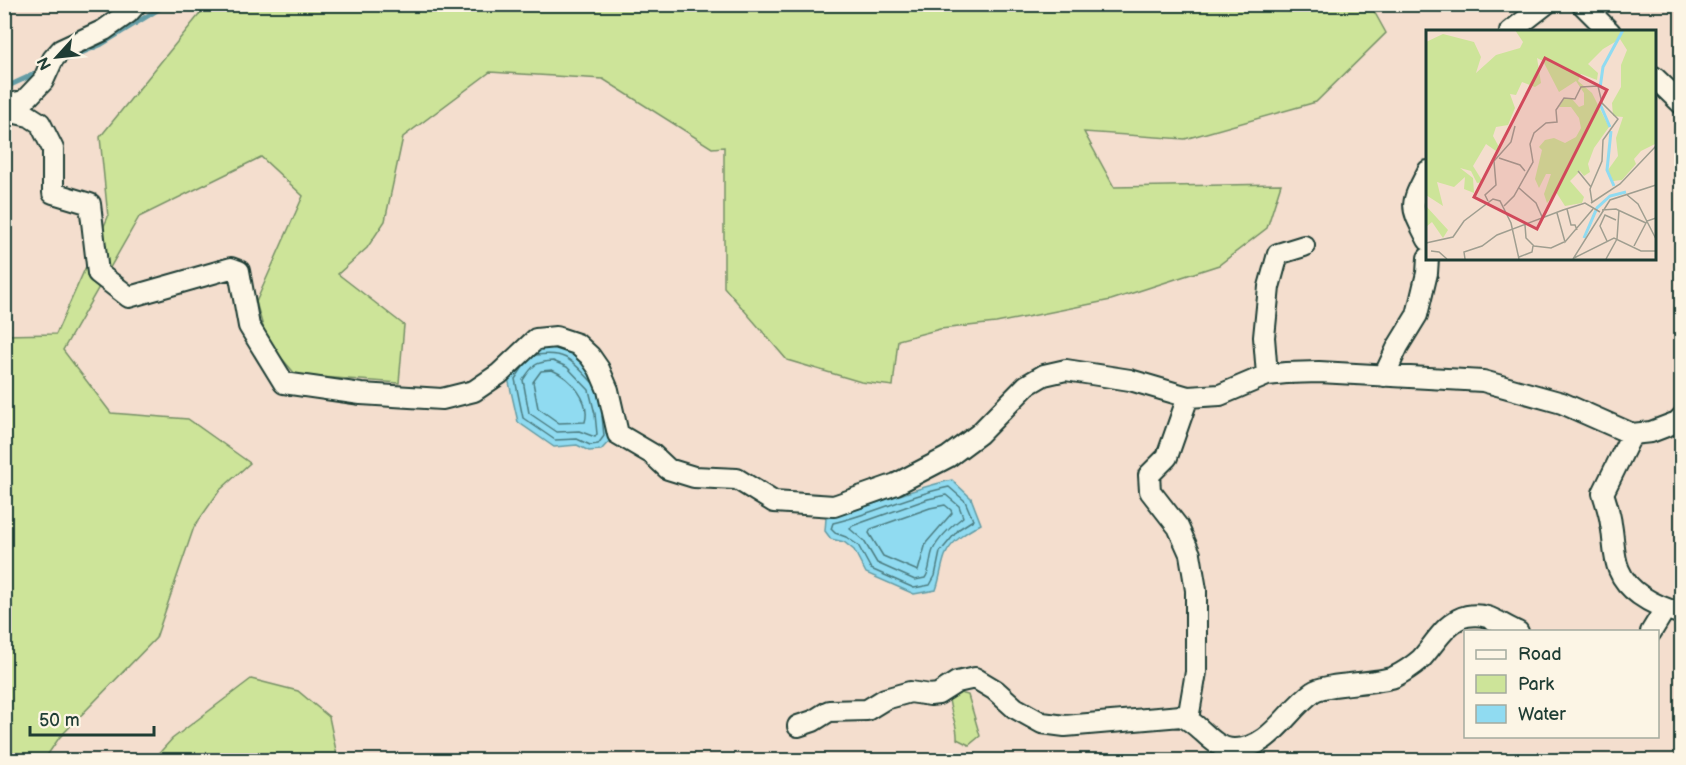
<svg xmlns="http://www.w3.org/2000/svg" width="1686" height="765" viewBox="0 0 1686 765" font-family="'Balsamiq Sans',sans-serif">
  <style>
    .green { fill: #cde499; stroke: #769066; stroke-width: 1.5 }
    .water { fill: #90dbf1; stroke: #639ca5; stroke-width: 1.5 }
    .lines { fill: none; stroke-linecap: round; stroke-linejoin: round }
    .shore { stroke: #4c7c80; stroke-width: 1.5 }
    .stream { stroke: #639ca5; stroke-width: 5 }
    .street-casing { stroke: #1f3d34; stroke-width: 24 }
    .street { stroke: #fcf5e5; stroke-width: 20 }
    .inset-river { fill: none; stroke: #90dbf1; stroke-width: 3 }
    .inset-road { fill: none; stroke: #9f9e90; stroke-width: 1.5 }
    .view { fill: #d1495b; fill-opacity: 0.15; stroke: #d1495b; stroke-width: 3 }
    .inset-edge { fill: none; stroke: #1f3d34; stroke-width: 3 }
  </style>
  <rect width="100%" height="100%" fill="#f4dece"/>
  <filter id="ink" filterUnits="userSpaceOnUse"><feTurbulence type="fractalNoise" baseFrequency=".0167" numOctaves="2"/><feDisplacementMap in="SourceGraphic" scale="12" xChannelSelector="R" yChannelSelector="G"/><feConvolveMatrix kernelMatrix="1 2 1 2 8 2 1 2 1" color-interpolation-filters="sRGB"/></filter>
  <g filter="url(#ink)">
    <path class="green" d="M 1370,4 L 1386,33 L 1316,102 L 1185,139 L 1084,132 L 1114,187 L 1281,184 L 1267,228 L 1219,265 L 1111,300 L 996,323 L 940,329 L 898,340 L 893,386 L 861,382 L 787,360 L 724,287 L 724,147 L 712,148 L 603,79 L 490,72 L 403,137 L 385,221 L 367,248 L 338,274 L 404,325 L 399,383 L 296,375 L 267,341 L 256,302 L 303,196 L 261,157 L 139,217 L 63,350 L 111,413 L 188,419 L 250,463 L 220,490 L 194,527 L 156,638 L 59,738 L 44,760 L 5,760 L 4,335 L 56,334 L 108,217 L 100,137 L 207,5 Z
      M 251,679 L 298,691 L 329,717 L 338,760 L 153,760 L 172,739 Z
      M 956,692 L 968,695 L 980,736 L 969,745 L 957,739 C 958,724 950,714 949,698 Z"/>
    <path class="water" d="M 555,347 L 574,355 L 602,383 L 611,439 L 601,450 L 589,451 L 577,445 L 554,447 L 518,422 L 508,378 L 533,349 Z
      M 952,480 L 971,498 L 981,524 C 968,531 951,541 945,556 C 941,567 940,579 936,590 L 914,594 L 866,573 L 854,550 L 844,542 L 831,539 L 825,531 L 826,518 C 869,508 909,489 952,480 Z"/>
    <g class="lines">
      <path class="shore" d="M 536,355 C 567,351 572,361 592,382
        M 553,361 L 567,367 L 589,390 L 595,414 L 597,434 L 595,437 L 579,431 L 557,432 L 529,413 L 523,380 C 533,365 535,362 553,361 Z
        M 523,367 L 515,379 L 523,418 L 555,440 L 577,439 L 590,445 L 598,444 L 604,436 L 602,416
        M 552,370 C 571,378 591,401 585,422 L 559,423 L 538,408 L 533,382 L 541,371 Z
        M 949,487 L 965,501 L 973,520 L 959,529 L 940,552 L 935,576 L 930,585 L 914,588 L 871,569 L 858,545 L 846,537 L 835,533 L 831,529 L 833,523 C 873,514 909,495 949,487 Z
        M 946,495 L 959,506 L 963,517 C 953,525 939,537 933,550 C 929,559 931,570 925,578 L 915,580 L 877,563 L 864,541 L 850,529 L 852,526 L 928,499 Z
        M 945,505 L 951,510 L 952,513 L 926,543 L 918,571 L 883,556 L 869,533 L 871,529 L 930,508 Z"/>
      <path class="stream" d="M 60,62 L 100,45 L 167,4
        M 4,88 L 41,71"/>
      <g class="street-casing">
        <path id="street" d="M 136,4 L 128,13 L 104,30 L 61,50 L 53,59 L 43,81 L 24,101 L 10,104 L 7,111 L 29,116 L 40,123 L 53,149 L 53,193 L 90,204 L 98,273 L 129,297 L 231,268 L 239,271 L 249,326 L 284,383 L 361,394 L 442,399 L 474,391 L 499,374 L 536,339 L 556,337 L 577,344 L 590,356 L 599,369 L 608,390 L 618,434 L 652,454 L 668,469 L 694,477 L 737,479 L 774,502 L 834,506 L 896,484 L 948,457 L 979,434 L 1027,385 L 1044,375 L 1066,370 L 1130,380 L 1188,397 L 1220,395 L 1267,375 L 1286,373 L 1319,372 L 1483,381 L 1562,403 L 1632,434 L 1651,432 L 1677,422 L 1682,417
          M 1582,4 L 1610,32
          M 1510,32 L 1546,4
          M 1654,77 L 1682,104
          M 1428,171 C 1409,208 1410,204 1428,240
          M 1267,375 L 1264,337 L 1269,287 L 1278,254 L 1304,246
          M 1384,376 L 1398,346 L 1417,315 L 1427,273 L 1428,258
          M 1188,397 L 1167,457 L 1149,475 L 1150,491 L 1178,527 L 1190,554 L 1196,590 L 1196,672 L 1188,719
          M 1632,434 L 1603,493 C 1606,503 1610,514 1611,524 C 1614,538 1613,557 1619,570 C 1629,595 1658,607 1682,614
          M 1651,632 L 1665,609
          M 798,726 L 813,721 L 829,711 L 867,710 L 885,699 L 910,692 L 930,695 L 938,694 L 957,682 L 975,678 L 995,690 L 1015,708 L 1042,723 L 1065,726 L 1181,716 C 1200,723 1212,749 1234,749 C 1270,749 1287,710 1313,692 C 1325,683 1376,684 1394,677 C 1402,673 1414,665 1421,659 C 1434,645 1447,620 1467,616 C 1489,612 1499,624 1518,632"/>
      </g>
      <use href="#street" class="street"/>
    </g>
  </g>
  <g transform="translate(1426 30)">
    <rect width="230" height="230" fill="#f4dece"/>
    <path d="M 89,0 L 229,0 L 229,114 L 215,121 L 208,129 L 210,134 L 196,150 L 187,151 L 182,140 L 192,126 L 190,108 L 197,87 L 187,86 L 186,73 L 195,57 L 195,35 L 201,20 L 194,9 L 177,19 L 162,34 L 172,43 L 171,50 L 155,44 L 152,51 L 166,63 L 183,97 L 168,118 L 162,134 L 164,142 L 158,146 L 154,141 L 144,151 L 158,167 L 156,173 L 139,176 L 130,162 L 121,173 L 118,164 L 125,144 L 120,144 L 113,158 L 109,149 L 116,120 L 113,117 L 119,110 L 128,108 L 139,113 L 150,107 L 155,98 L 153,88 L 145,77 L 133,77 L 138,69 L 146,69 L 153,77 L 158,75 L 158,63 L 150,51 L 133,62 L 117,31 L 111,28 L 115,53 L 109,57 L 96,52 L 90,65 L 84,64 L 89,78 L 82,95 L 70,97 L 67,106 L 73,117 L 70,121 L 60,114 L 47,136 L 57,152 L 51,153 L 45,141 L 34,138 L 47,148 L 48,163 L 38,159 L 39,147 L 28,157 L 11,152 L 17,176 L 0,165 L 0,12 L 17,4 L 48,12 L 55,27 L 50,43 L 70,25 L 94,18 L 97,12 ZM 0,176 L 22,200 L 17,208 L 6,192 L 0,197 Z" fill="#cde499"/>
    <path class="inset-river" d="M 174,58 L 177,37 L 197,0M 174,74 L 184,97M 185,101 L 181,140 L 188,156M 158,208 L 171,178 L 184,166 L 200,162"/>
    <path class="inset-road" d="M 73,128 L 94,135 L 99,141M 152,141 L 165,157M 93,158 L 110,173 L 117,189M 200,164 L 212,174 L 230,209M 62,171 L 59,165 L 70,155 L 68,131 L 85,112 L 89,96M 165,173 L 194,154 L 230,116M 78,176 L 88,166 L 107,132 L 104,114 L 108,103 L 120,93 L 131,92 L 130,80 L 138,68 L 149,69 L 155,57 L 172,56 L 176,73 L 192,89 L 177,110 L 176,131 L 164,159 L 166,172M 141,179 L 145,195 L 149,195 L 151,200M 176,180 L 190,179 L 220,193M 131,183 L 139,212 L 167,179M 99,195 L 100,208 L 108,216 L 125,218 L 138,212M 191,209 L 193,180M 181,211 L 174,196 L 179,185 L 190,190M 0,213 L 27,207 L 38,191 L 67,169 L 74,171 L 85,193 L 93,229M 208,216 L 221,191 L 230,188M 5,221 L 13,222 L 21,229M 93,227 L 106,222 L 107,216M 148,228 L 188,208 L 215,221 L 230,221M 39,229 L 38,222 L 56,216 L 71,205 L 137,180 L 159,173 L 174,182M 147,229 L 184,170 L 230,155M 180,229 L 191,209"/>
    <path class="view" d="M 119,28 L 181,60 L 111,199 L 48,167 Z"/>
    <rect width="230" height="230" class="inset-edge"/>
  </g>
  <rect width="1686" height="765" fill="none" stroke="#fcf5e5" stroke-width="24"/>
  <rect x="12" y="12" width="1662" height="741" fill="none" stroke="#1f3d34" stroke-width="2" filter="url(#ink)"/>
  <rect x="1464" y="630" width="195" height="108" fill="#fcf5e5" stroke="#a4ab9e" stroke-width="1.5"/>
  <rect x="1476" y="650" width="30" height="9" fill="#fcf5e5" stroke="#a4ab9e" stroke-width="1.5"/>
  <text x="1518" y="660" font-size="18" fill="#1f3d34">Road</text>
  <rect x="1476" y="675" width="30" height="18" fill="#cde499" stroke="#a4ab9e" stroke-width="1.5"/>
  <text x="1518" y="690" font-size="18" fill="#1f3d34">Park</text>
  <rect x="1476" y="705" width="30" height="18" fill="#90dbf1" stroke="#a4ab9e" stroke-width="1.5"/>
  <text x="1518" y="720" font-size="18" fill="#1f3d34">Water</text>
  <g transform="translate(57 57) rotate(243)" stroke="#fcf5e5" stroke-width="4.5" paint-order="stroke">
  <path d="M0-4.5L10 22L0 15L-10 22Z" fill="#1f3d34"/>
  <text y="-9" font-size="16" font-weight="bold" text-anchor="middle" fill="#1f3d34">N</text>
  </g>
  <path d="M30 726v9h124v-9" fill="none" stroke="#1f3d34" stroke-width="3"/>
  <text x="39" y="726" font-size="18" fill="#1f3d34" stroke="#fcf5e5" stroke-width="4.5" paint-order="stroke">50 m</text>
</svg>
